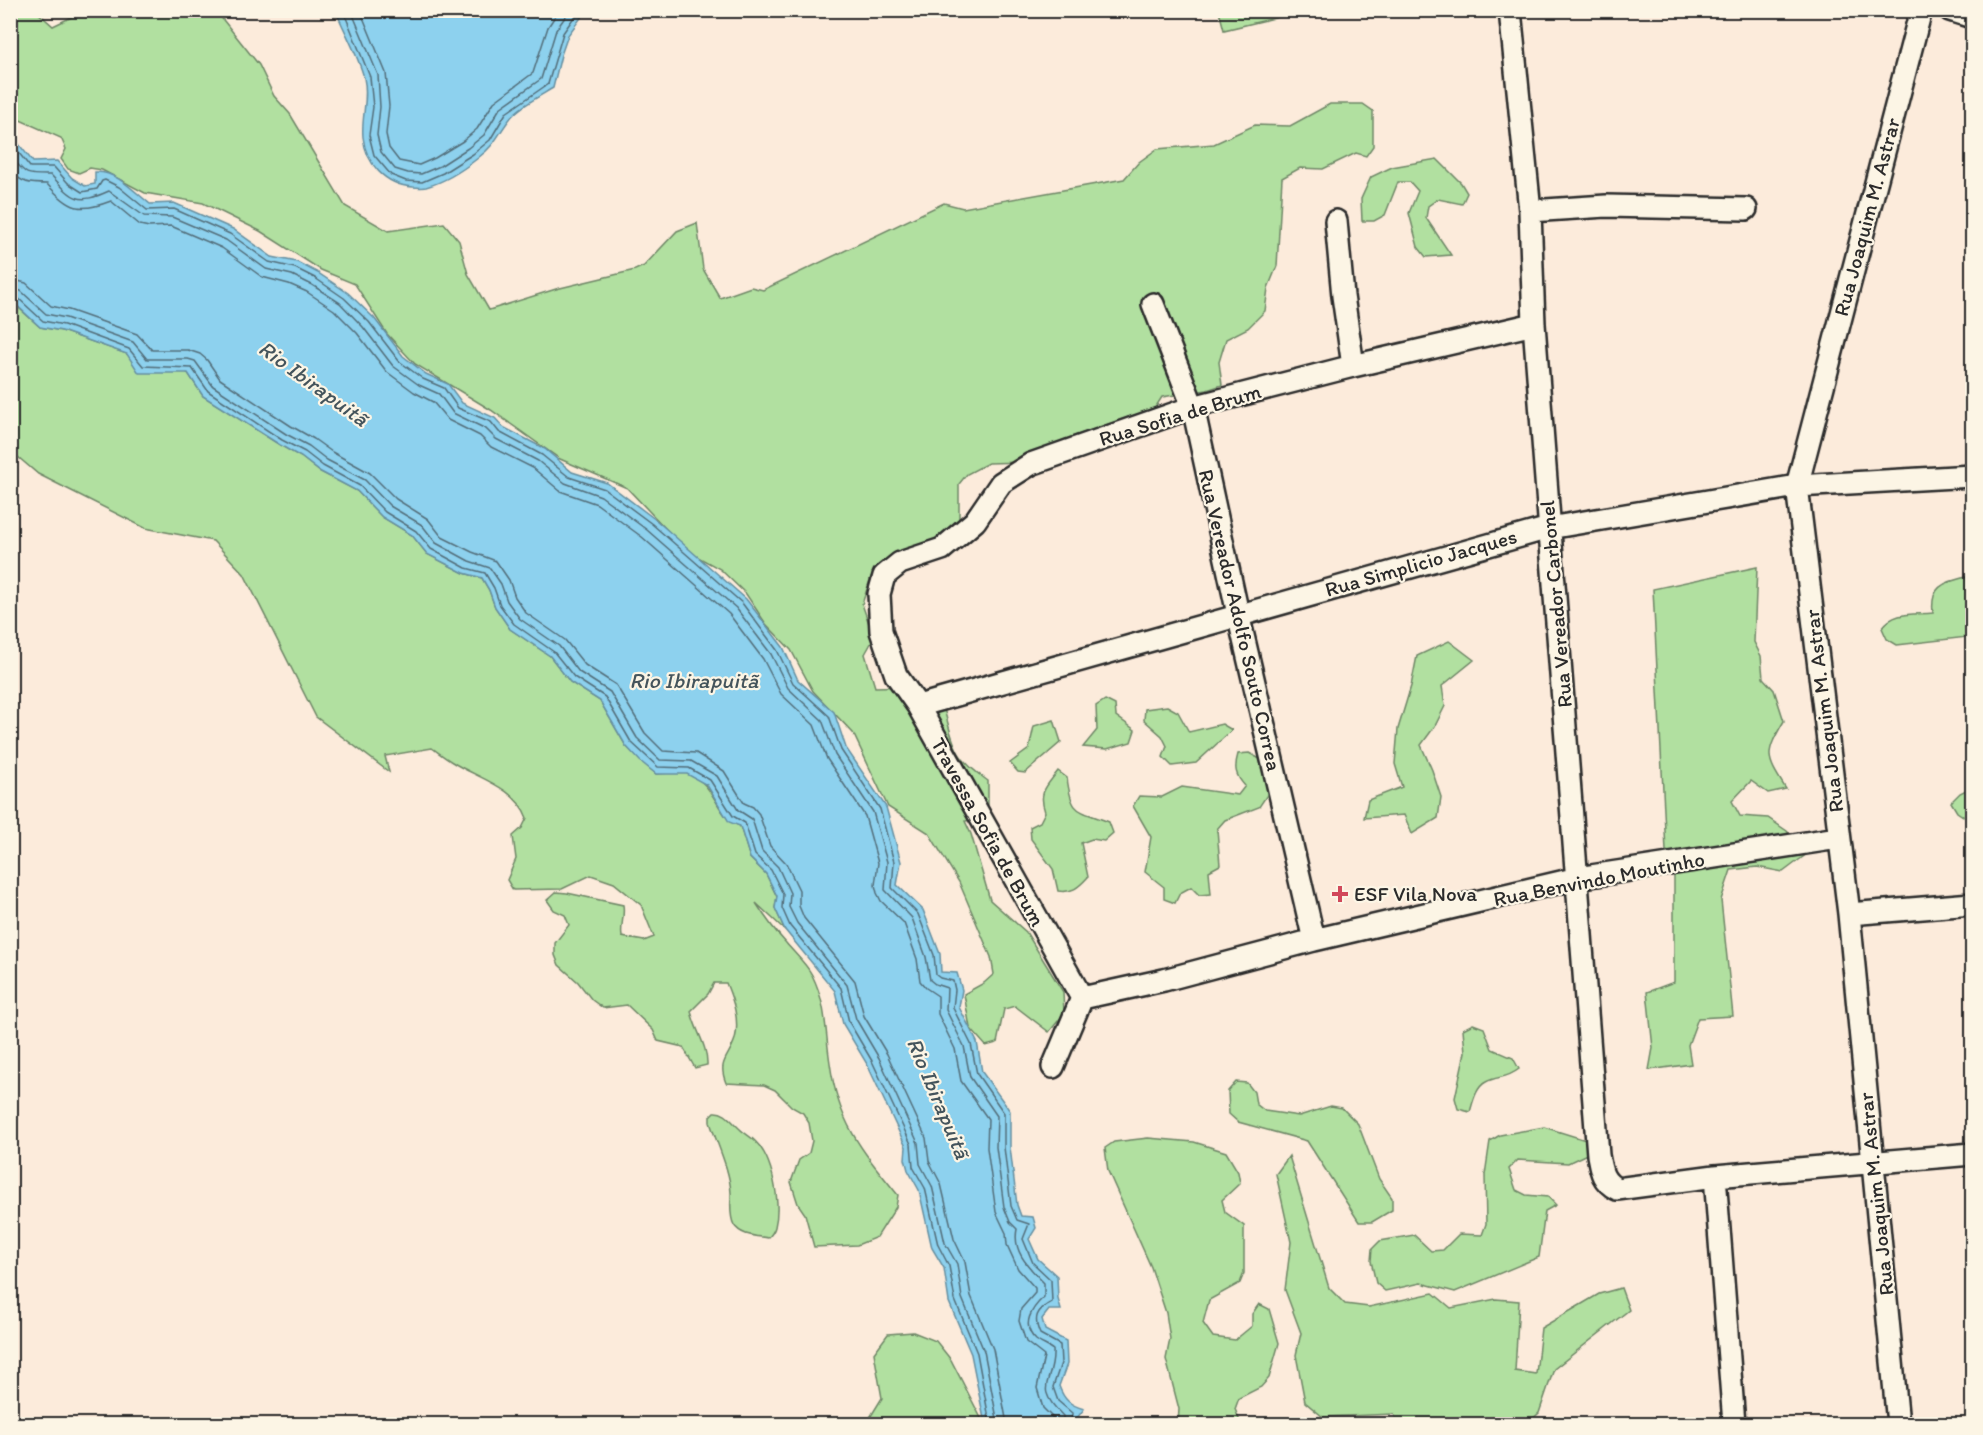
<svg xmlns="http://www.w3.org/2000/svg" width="1983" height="1435" viewBox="0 0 1983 1435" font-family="Itim,sans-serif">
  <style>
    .green { fill: #b1e0a0; stroke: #6e8666; stroke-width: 1.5 }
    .water { fill: #8dd1ee; stroke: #668fa0; stroke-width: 1.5 }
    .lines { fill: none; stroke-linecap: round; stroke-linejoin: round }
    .shore { stroke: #526d79; stroke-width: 1.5 }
    .minor-casing { stroke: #2b2b2b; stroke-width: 26 }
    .minor { stroke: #fcf5e5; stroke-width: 21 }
    .poi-dot { fill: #d1495b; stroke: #fcf5e5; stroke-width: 2 }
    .labels { text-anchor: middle; stroke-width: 4.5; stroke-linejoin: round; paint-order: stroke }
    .street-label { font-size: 21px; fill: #2b2b2b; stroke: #fcf5e5 }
    .poi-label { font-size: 21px; fill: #2b2b2b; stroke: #fcf5e5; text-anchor: start }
    .water-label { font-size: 22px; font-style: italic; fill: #44545c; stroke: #fcf5e5 }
  </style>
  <rect width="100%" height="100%" fill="#fcebdb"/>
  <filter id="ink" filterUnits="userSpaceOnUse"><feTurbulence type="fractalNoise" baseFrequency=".0167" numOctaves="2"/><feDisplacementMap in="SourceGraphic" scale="12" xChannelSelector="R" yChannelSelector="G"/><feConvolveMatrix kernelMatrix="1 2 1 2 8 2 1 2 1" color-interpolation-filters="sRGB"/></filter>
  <g filter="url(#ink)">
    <path class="green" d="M 11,11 L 36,11 L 53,26 L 84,11 L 104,11 L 111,17 L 133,17 L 134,11 L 216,11 L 259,65 L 274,96 L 290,114 L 345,206 L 388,231 L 444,223 L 459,241 L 468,274 L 489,310 L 556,289 L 635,270 L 644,266 L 677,231 L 697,223 L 703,269 L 720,298 L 751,287 L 763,290 L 944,203 L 963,208 L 1124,179 L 1139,162 L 1157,149 L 1214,144 L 1255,125 L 1290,126 L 1330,104 L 1363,104 L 1373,111 L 1373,146 L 1366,156 L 1356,153 L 1323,169 L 1300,168 L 1282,178 L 1277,266 L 1268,288 L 1265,311 L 1248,328 L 1226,339 L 1219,362 L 1222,385 L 1207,390 L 1162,397 L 1155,408 L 1063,440 L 1024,462 L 988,463 L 967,474 L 959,484 L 959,519 L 953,530 L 934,544 L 888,559 L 871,577 L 862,604 L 874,638 L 865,654 L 875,687 L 912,686 L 913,698 L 944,709 C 955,748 954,757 988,781 L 988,805 L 977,809 L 973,820 L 965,821 L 971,834 L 990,900 L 1026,932 L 1063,992 L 1064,1014 L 1049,1032 L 1015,1006 L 1004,1009 L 997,1043 L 986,1046 L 970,1028 L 964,994 L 984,983 L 994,974 L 991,957 L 959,882 L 929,833 L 888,807 L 853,733 L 813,691 L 791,650 L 766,624 L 746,594 L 720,569 L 687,551 L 627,488 L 560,459 L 491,410 L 415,364 L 387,334 L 355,284 L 321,270 L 260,231 L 203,203 L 145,193 L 102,170 L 90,168 L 79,173 L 68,169 L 61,159 L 66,149 L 61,138 L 11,116 Z
      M 1219,11 L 1219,10 L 1305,11 L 1224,30 Z
      M 1437,159 L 1461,183 L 1467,193 L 1462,204 L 1438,199 L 1428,206 L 1426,218 L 1451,255 L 1426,257 L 1418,247 L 1409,213 L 1418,191 L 1410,182 L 1398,182 L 1385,215 L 1374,221 L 1362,221 L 1361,199 L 1371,177 L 1392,167 Z
      M 10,300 L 40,327 L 62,331 L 127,354 L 188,373 L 203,396 L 280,445 L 301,457 L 319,471 L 357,491 L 382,517 L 412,535 L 427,554 L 464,573 L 482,578 L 489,590 L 495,607 L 510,629 L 550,656 L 570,682 L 600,701 L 626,746 L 656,774 C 666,774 680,771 689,774 C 717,785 715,817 740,826 L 750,858 L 766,874 L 777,897 L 775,908 L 785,930 L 756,903 C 765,917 774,930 786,943 C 794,953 806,963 812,975 C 827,1005 825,1031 830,1063 C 838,1123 862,1151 898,1195 L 896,1207 L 877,1237 L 857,1245 L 814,1247 L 805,1214 L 798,1204 L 791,1182 L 799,1160 L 809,1153 L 812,1141 L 809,1123 L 803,1113 L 792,1107 L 775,1090 L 764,1085 L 726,1083 C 717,1061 729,1058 735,1039 C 740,1020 733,1000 726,983 L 714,983 L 708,994 L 691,1011 C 695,1030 708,1046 707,1065 L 695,1068 L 683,1047 L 658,1041 L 653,1030 L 627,1005 L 603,1008 L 592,1000 L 578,982 L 559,965 L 555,955 L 555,943 L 569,925 L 565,915 L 554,910 L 547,900 L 556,892 L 567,893 L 623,905 C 625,917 620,925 622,937 L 644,941 L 654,937 L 641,905 L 614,883 L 591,875 L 562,889 L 513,890 L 507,880 L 516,859 L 513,836 L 522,828 L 527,818 C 516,787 477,778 452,762 C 445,758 439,753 432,748 L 385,756 L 389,772 L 316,717 L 244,574 L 213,541 L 145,528 L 38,474 L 11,451 Z
      M 1757,567 L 1754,642 L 1761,656 L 1763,678 L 1774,690 L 1784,721 C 1764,755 1766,757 1786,789 L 1768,793 L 1751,781 L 1732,801 L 1740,816 L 1768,818 L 1787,831 L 1807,854 L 1783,872 L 1757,867 L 1731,870 L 1721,900 L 1733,1016 L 1698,1018 L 1688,1045 L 1691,1064 L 1649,1070 L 1653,1048 L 1647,992 L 1674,982 L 1674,853 L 1666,851 L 1653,589 Z
      M 1966,577 L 1972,594 L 1972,675 L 1967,637 L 1897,645 L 1887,639 L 1882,628 C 1894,611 1913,615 1933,613 C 1930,586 1943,583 1966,577 Z
      M 1449,641 L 1474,660 L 1442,686 L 1445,706 L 1435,726 L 1421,745 L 1432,770 L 1441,797 L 1438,818 L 1412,834 L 1404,815 L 1364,818 L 1368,800 L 1402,787 L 1395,764 L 1398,729 L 1411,686 L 1417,656 Z
      M 1105,700 L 1115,705 L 1116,716 L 1135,730 L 1131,742 L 1107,749 L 1083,747 L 1097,730 L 1096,706 Z
      M 1167,706 L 1178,712 L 1189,732 L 1222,724 L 1232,730 L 1196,763 L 1172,766 L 1163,757 L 1167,746 L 1162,736 L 1144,720 L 1145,709 Z
      M 1054,720 L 1061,742 L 1025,773 L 1018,772 L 1010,763 L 1029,749 L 1034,726 Z
      M 1249,753 L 1269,764 L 1273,786 L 1259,807 L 1225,820 L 1217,829 L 1220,865 L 1209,871 L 1211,894 L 1199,895 L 1191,887 L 1180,893 L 1175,903 L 1164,899 L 1164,887 L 1145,872 L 1151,837 L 1133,806 L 1139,796 L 1162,797 L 1182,787 L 1238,795 L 1245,786 C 1235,775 1234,768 1238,754 Z
      M 1058,771 L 1067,778 C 1072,815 1077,809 1109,822 L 1113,833 L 1104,841 L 1092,839 L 1081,843 L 1088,877 C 1078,888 1072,893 1058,891 L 1053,869 L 1031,839 L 1030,827 L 1040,822 L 1045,812 C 1038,792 1046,787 1058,771 Z
      M 1972,787 L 1972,822 L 1957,812 L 1951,802 L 1960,793 Z
      M 1473,1024 L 1484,1028 L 1492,1049 L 1513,1058 L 1519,1069 C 1505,1080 1498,1075 1486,1082 C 1476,1087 1473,1102 1470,1112 L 1458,1109 L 1455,1098 L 1465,1052 L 1463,1029 Z
      M 1236,1082 L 1247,1083 L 1254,1092 L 1256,1104 L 1265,1111 L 1299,1116 L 1331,1106 L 1342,1108 L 1358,1124 L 1379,1179 L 1392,1198 L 1392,1210 L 1372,1222 L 1359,1222 L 1307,1141 L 1238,1122 L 1229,1114 L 1228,1091 Z
      M 714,1112 C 725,1111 732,1122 740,1129 C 745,1134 751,1137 755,1141 C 773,1158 781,1203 775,1227 C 774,1231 771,1235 768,1238 C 756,1236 741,1236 734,1225 C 729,1216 731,1203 731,1193 C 730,1170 717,1144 710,1122 L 710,1116 Z
      M 1544,1127 L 1589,1141 L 1589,1153 L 1568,1163 L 1518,1160 L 1509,1169 L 1516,1190 L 1526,1195 L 1548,1197 L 1556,1205 L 1545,1211 L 1539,1257 L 1455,1292 L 1421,1283 L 1385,1291 L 1376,1283 L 1371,1261 L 1372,1249 L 1380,1241 L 1414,1235 L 1431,1251 L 1443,1250 L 1459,1234 L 1482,1235 L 1486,1224 L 1485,1175 L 1490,1141 L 1500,1135 Z
      M 1148,1138 L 1194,1142 L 1226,1152 L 1238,1172 L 1240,1183 L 1222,1200 L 1225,1212 L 1244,1226 L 1244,1273 L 1240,1283 L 1209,1300 L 1203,1323 L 1213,1337 L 1235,1340 L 1252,1326 L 1252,1314 L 1259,1304 L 1269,1309 L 1279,1343 L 1269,1378 L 1261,1387 L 1239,1398 L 1235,1409 L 1241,1424 L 1178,1424 L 1179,1409 L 1166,1359 L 1170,1339 L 1166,1313 L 1151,1267 L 1108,1171 L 1105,1148 L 1114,1142 Z
      M 1289,1156 L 1329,1288 L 1345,1304 L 1369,1307 L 1433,1293 L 1451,1308 L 1496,1299 L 1519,1301 L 1515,1371 L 1536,1374 L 1541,1328 L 1599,1294 L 1621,1288 L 1629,1310 L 1554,1369 L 1539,1413 L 1527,1424 L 1380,1424 L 1384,1423 L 1398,1424 L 1394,1414 L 1323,1417 L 1305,1402 L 1296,1355 L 1301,1333 L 1285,1290 L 1291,1242 L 1276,1174 Z
      M 913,1332 L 936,1341 L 951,1360 L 984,1424 L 866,1424 L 882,1398 L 874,1353 L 888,1334 Z"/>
    <path class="water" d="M 336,11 L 586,11 L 568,35 L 561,55 L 553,88 C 540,96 517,108 509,120 C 497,136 495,145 478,158 C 463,170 444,182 426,187 C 422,188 417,187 413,187 C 385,185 366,164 363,137 C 361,118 369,98 364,78 C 359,57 344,31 336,11 Z
      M 11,139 L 18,143 L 33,162 L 57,161 L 72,178 L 85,186 L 95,184 L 95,172 C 115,170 135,192 150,204 L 174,203 L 233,229 L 272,257 L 297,262 L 318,273 L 348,293 L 374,318 L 403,356 L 426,374 L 448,384 L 462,403 L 495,418 L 503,427 L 545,449 L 572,472 L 607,483 L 656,520 L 746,599 L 783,647 L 798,680 L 834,712 L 846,748 L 886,807 L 901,862 L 897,885 L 923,910 L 940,954 L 941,972 L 957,973 L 962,990 L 959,1007 L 977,1042 L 982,1072 L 1010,1111 L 1010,1147 L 1017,1205 L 1021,1216 L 1033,1217 L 1036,1228 L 1029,1239 L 1038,1259 L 1057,1276 L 1058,1299 L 1061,1310 L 1049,1310 L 1042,1319 L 1045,1330 L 1066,1341 L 1067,1364 L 1059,1386 C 1064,1400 1070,1405 1084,1409 L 1077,1418 L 1076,1424 L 985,1424 L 971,1354 L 949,1302 L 944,1268 L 932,1248 L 919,1190 L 908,1170 L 905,1159 L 906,1147 L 867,1064 L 843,1024 L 835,991 L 785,930 L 775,908 L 777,896 L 766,874 L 750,858 L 740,826 L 729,822 L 707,785 L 687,774 L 656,774 L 640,761 L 626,746 L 600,701 L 570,682 L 550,656 L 510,629 L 495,607 L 489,590 L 482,578 L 464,573 L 427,554 L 412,535 L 382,517 L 357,491 L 319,471 L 301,457 L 280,445 L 203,396 L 188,373 L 139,373 L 127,354 L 62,331 L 40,327 L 11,300 Z"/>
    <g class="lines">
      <path class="shore" d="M 343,10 L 370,77 L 373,107 L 369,135 L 374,155 L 391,175 L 406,181 L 422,182 L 443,173 L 473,154 L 490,140 L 506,113 L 548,84 L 563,33 L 579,10
        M 351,10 L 378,75 L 380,107 L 377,135 L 381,152 L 395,169 L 408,173 L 421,174 L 440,166 L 468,148 L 484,135 L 500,108 L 541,79 L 556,30 L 570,10
        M 360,10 L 386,73 L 389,106 L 386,134 L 389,148 L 399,161 L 419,165 L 435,158 L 463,141 L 477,129 L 494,102 L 533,73 L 548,27 L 559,10
        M 10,146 L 15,148 L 30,167 L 54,167 L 68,183 L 82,192 L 97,189 L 102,181 L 105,180 L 119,187 L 147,210 L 174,209 L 230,234 L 269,262 L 295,268 L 315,278 L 344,298 L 369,322 L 399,361 L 423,379 L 444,388 L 458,408 L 491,422 L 499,432 L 542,455 L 569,477 L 605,489 L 652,524 L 742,603 L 777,650 L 793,683 L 829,716 L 841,750 L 880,809 L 894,862 L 892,888 L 918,914 L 934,955 L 936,975 L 940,978 L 953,981 L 955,990 L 953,1008 L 971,1044 L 977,1074 L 1004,1113 L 1004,1147 L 1011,1206 L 1017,1220 L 1029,1224 L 1023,1239 L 1033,1263 L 1051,1280 L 1052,1302 C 1036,1310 1033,1318 1040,1334 L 1060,1345 L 1061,1363 L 1053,1387 L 1058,1401 L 1072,1413 L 1071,1424
        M 10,155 C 27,176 24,175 51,175 C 74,200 78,205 109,191 L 144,216 L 172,217 L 226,240 L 266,269 L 292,275 L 312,285 L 340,303 L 363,327 L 393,366 L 419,385 L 439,394 L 453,413 L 486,429 L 496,439 L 538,461 L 565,483 L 601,496 L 647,530 L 736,608 L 771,654 L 788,688 L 822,720 L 835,755 L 873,812 L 887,862 L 885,890 L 912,918 L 926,957 L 930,980 L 935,984 L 947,988 L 946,1010 L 964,1046 L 970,1077 L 997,1116 L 996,1147 L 1004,1207 L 1010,1222 L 1017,1229 C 1012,1253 1030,1268 1044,1283 L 1044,1297 C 1032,1308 1020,1325 1036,1340 C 1041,1344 1048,1346 1053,1350 C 1055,1384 1031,1384 1063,1416 L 1063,1424
        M 10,170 C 22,184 30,184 47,184 C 70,210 80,213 111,201 L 140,225 L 149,227 L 171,226 L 222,248 L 262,277 L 289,284 L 307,292 L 334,310 L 357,333 L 387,372 L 414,392 L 433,402 L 448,420 L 480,436 L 491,447 L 533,468 L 560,491 L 597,504 L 642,537 L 729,614 L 763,659 L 781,694 L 814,725 L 827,759 L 865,816 L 878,863 L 875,885 L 877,893 L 881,901 L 904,923 L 917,959 L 920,981 L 926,988 L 938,996 L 938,1014 L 955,1049 L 961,1081 L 988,1119 L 987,1148 L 996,1212 L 1006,1233 L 1007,1245 L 1018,1269 L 1035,1288 L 1035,1293 L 1021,1309 L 1019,1321 L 1026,1342 L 1044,1356 L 1037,1388 L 1043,1408 L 1054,1419 L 1054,1424
        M 10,279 L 26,283 L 51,306 L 69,310 L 137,334 L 152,350 L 188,350 L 200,354 L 207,360 L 220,379 L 291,426 L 314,439 L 332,452 L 370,473 L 396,499 L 428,519 L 442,537 L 472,552 L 496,561 L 509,580 L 515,597 L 526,613 L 565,640 L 585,665 L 616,685 L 645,733 L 663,751 L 696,753 L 724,771 L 744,803 L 753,807 L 759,814 L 770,846 L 786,863 L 799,890 L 799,906 L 804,918 L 855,981 L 864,1016 L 887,1054 L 926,1138 L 929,1161 L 941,1184 L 954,1239 L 965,1262 L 971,1296 L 993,1349 L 1007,1424
        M 10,288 L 21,291 L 46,314 L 66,318 L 133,342 L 147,359 L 188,359 L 195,361 L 213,386 L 286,434 L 309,446 L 327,460 L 365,480 L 390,506 L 422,525 L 436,543 L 469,561 L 490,568 L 501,584 L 507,601 L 520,619 L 559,646 L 579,672 L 610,692 L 637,738 L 660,760 L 691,761 L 717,776 L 738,810 L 752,819 L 762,851 L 778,867 L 790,893 L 789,907 L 797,923 L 847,985 L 856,1019 L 879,1058 L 918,1143 L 920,1164 L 932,1186 L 945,1243 L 957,1264 L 962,1298 L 984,1351 L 998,1424
        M 10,296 L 17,297 L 43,321 L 64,325 L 129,349 L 143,366 L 192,368 L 208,391 L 282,440 L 305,452 L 323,466 L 360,486 L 385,512 L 416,531 L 431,549 L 466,568 L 485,573 L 494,588 L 500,605 L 514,624 L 554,652 L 574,677 L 605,697 L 631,742 L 658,767 L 689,768 L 710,780 L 733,816 L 745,823 L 755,855 L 771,870 L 783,894 L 782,908 L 790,926 L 841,988 L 849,1022 L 872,1061 L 911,1144 L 913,1167 L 925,1188 L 938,1245 L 949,1266 L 955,1300 L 977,1353 L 990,1424"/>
      <g class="minor-casing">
        <path id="minor" d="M 1510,10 L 1530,211 L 1534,324 L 1598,1155 C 1601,1171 1602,1181 1617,1189 L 1715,1176 L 1972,1154
          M 1950,10 L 1972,17
          M 1530,211 L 1606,206 L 1746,209
          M 1336,221 L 1343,296 L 1353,366
          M 1153,304 L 1193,407 L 1238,614 L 1314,940
          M 918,706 L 1549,528 L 1797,486 L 1972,476
          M 1849,914 L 1972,904
          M 1082,998 L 1164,980 L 1314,940 L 1578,878 L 1838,838
          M 1053,1067 L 1082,998 L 918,706 L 896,675 L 881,631 L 879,594 L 884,576 L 900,563 L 942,549 L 975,521 L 1001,483 L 1031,464 L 1193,407 L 1353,366 L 1534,324
          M 1715,1176 L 1734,1424
          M 1898,1424 L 1849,914 L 1797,486 L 1921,10"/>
      </g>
      <use href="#minor" class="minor"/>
    </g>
  </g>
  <path class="poi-dot" d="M1337 885h6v6h6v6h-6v6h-6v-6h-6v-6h6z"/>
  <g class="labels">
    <g class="street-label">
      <text transform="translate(1867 217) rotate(-75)" y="7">Rua Joaquim M. Astrar</text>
      <text transform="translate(1180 415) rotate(-17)" y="7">Rua Sofia de Brum</text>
      <text transform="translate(1421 563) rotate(-16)" y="7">Rua Simplicio Jacques</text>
      <text transform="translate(1556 604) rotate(-95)" y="7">Rua Vereador Carbonel</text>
      <text transform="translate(1240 620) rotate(77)" y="7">Rua Vereador Adolfo Souto Correa</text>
      <text transform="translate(1824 711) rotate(-97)" y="7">Rua Joaquim M. Astrar</text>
      <text transform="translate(988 832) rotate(61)" y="7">Travessa Sofia de Brum</text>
      <text transform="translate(1599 879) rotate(-11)" y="7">Rua Benvindo Moutinho</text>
      <text transform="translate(1876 1194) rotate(-96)" y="7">Rua Joaquim M. Astrar</text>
    </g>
    <g class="poi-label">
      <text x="1354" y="901">ESF Vila Nova</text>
    </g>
    <g class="water-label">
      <text transform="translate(314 383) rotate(36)" y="8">Rio Ibirapuitã</text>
      <text x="694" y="688">Rio Ibirapuitã</text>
      <text transform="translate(939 1098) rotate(67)" y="8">Rio Ibirapuitã</text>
    </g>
  </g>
  <rect width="1983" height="1435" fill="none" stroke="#fcf5e5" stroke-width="36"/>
  <rect x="18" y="18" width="1947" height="1399" fill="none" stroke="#2b2b2b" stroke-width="2" filter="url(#ink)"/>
</svg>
